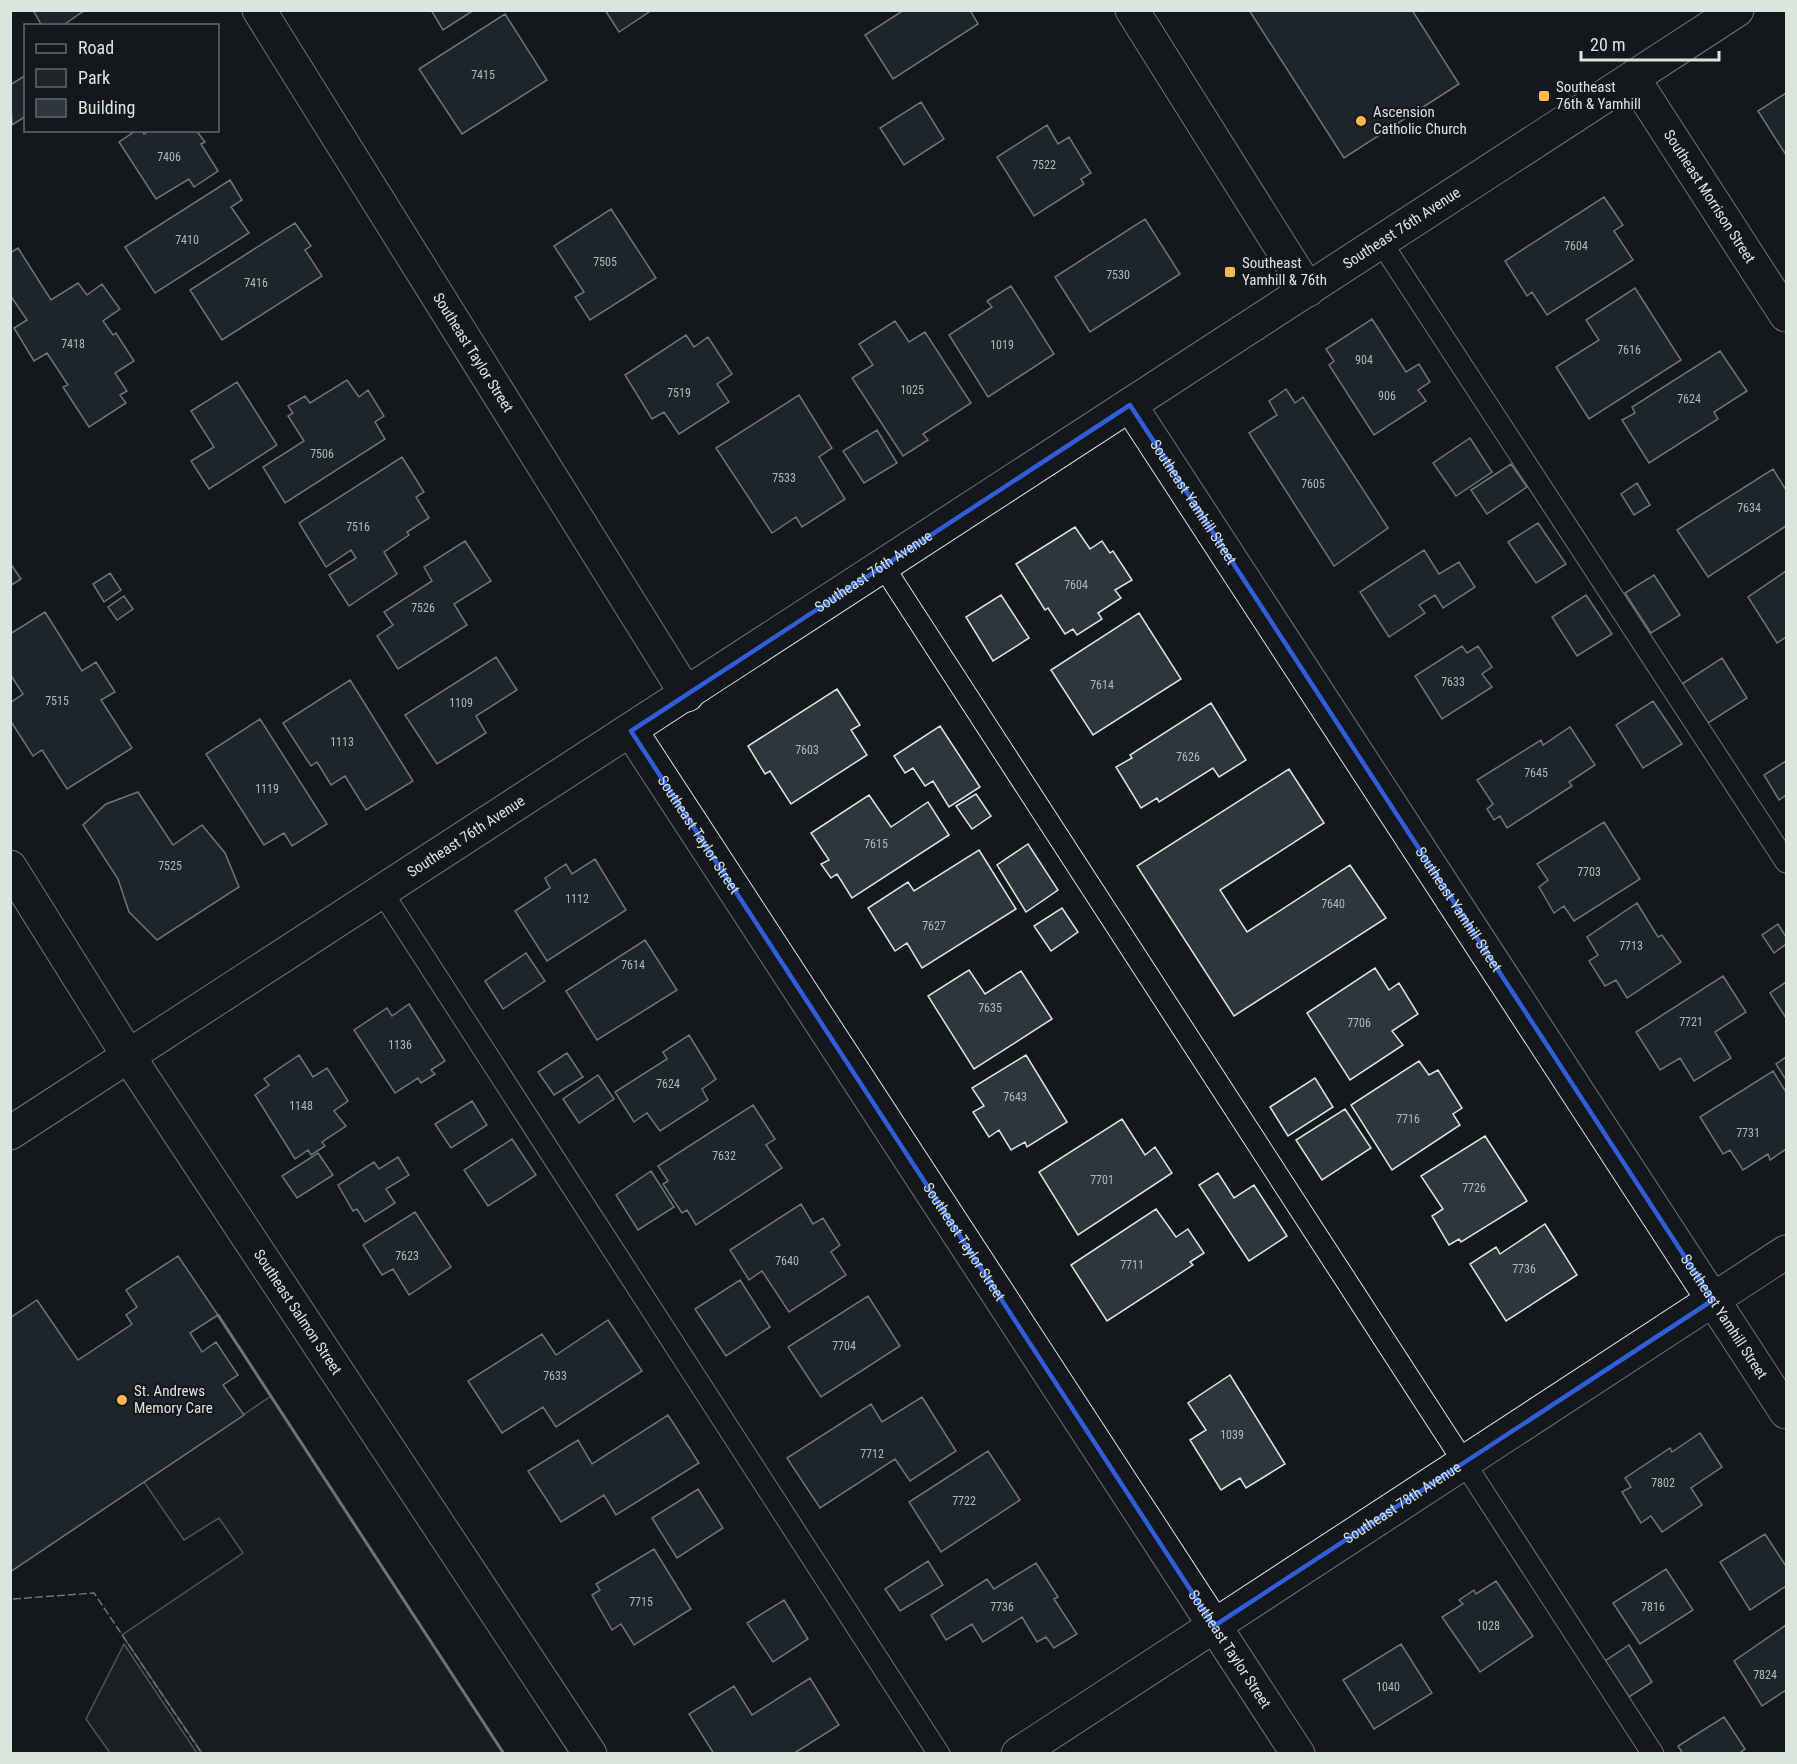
<svg xmlns="http://www.w3.org/2000/svg" width="1797" height="1764" viewBox="0 0 1797 1764" font-family="'Roboto Condensed',sans-serif">
  <style>
    .green { fill: #202428; stroke: #939e99; stroke-width: 1.5 }
    .parking { fill: #24282b; stroke: #939e99; stroke-width: 1.5 }
    .building { fill: #2c363c; stroke: #d8e6dc; stroke-width: 1.5 }
    .lines { fill: none; stroke-linecap: round; stroke-linejoin: round }
    .lane-casing { stroke: #d8e6dc; stroke-width: 23 }
    .street-casing { stroke: #d8e6dc; stroke-width: 35 }
    .lane { stroke: #14181c; stroke-width: 21 }
    .street { stroke: #14181c; stroke-width: 33 }
    .fence { stroke: #d8e6dc; stroke-width: 1.5; stroke-dasharray: 8 3; stroke-linecap: butt }
    .wall { stroke: #d8e6dc; stroke-width: 3 }
    .marked { fill: none; stroke: #305dd8; stroke-width: 4.5; stroke-linejoin: round }
    .poi-dot { fill: #ffb74d; stroke: #14181c; stroke-width: 2 }
    .labels { text-anchor: middle; stroke-width: 4.5; stroke-linejoin: round; paint-order: stroke }
    .number-label { font-size: 12px; fill: #adbab4 }
    .poi-label { font-size: 15px; fill: #d8e6dc; stroke: #14181c; text-anchor: start }
    .street-label { font-size: 15px; fill: #d8e6dc; stroke: #14181c }
  </style>
  <rect width="100%" height="100%" fill="#14181c"/>
  <path class="green" d="M 271,1396 L 504,1753 L 202,1753 L 122,1635 L 243,1553 L 219,1518 L 184,1540 L 144,1482 Z"/>
  <path class="parking" d="M 124,1644 L 197,1753 L 110,1753 L 86,1719 Z"/>
  <path class="building" d="M 33,10 L 85,10 L 62,26 L 42,26 Z
    M 431,10 L 474,10 L 443,30 Z
    M 605,10 L 652,10 L 619,32 Z
    M 904,10 L 970,10 L 978,24 L 893,79 L 865,35 Z
    M 1249,10 L 1412,10 L 1459,84 L 1344,158 Z
    M 505,14 L 547,80 L 462,134 L 419,69 Z
    M 26,75 L 26,116 L 12,125 L 10,85 Z
    M 1786,93 L 1786,155 L 1758,111 Z
    M 921,102 L 944,139 L 904,165 L 880,128 Z
    M 1047,125 L 1058,144 L 1069,137 L 1091,173 L 1081,179 L 1084,184 L 1034,216 L 997,157 Z
    M 137,130 L 142,130 L 144,134 L 150,130 L 202,130 L 198,133 L 205,142 L 201,144 L 218,171 L 194,187 L 189,179 L 156,199 L 119,142 Z
    M 230,180 L 242,200 L 231,207 L 249,233 L 155,293 L 125,247 Z
    M 1604,197 L 1623,225 L 1614,231 L 1633,260 L 1547,315 L 1532,292 L 1527,296 L 1505,261 Z
    M 611,209 L 656,278 L 590,320 L 575,297 L 584,292 L 554,246 Z
    M 1145,219 L 1180,274 L 1090,332 L 1055,277 Z
    M 295,223 L 311,246 L 305,250 L 322,276 L 222,340 L 190,290 Z
    M 18,248 L 51,300 L 78,283 L 87,295 L 102,284 L 120,309 L 103,321 L 113,335 L 116,333 L 134,361 L 115,373 L 127,391 L 120,395 L 126,403 L 89,427 L 63,387 L 68,385 L 47,353 L 34,361 L 14,328 L 27,320 L 10,295 L 10,253 Z
    M 1011,286 L 1054,354 L 988,397 L 949,335 L 992,307 L 987,301 Z
    M 1635,288 L 1681,360 L 1589,419 L 1556,367 L 1599,340 L 1586,320 Z
    M 1372,319 L 1406,372 L 1419,364 L 1430,382 L 1418,390 L 1426,401 L 1374,435 L 1329,365 L 1334,361 L 1326,349 Z
    M 895,321 L 909,342 L 925,332 L 971,403 L 923,434 L 928,440 L 903,456 L 852,378 L 873,365 L 859,344 Z
    M 686,335 L 694,347 L 708,337 L 732,374 L 717,384 L 729,402 L 679,434 L 664,412 L 652,419 L 625,375 Z
    M 1720,351 L 1747,391 L 1714,412 L 1718,419 L 1649,463 L 1622,420 L 1635,413 L 1632,407 Z
    M 347,380 L 359,397 L 368,390 L 384,416 L 375,422 L 385,439 L 285,503 L 263,467 L 304,441 L 288,416 L 293,413 L 288,406 L 305,396 L 310,403 Z
    M 237,382 L 277,445 L 209,489 L 191,461 L 214,447 L 191,411 Z
    M 1286,389 L 1295,403 L 1303,397 L 1388,528 L 1334,566 L 1249,433 L 1277,415 L 1269,401 Z
    M 799,395 L 832,448 L 819,457 L 845,499 L 802,527 L 796,517 L 772,533 L 716,448 Z
    M 877,430 L 897,463 L 864,483 L 843,451 Z
    M 1470,438 L 1492,472 L 1456,496 L 1433,463 Z
    M 402,457 L 424,492 L 416,497 L 429,518 L 407,532 L 409,535 L 384,552 L 397,574 L 349,606 L 329,575 L 356,558 L 351,550 L 326,567 L 299,523 Z
    M 1511,464 L 1527,487 L 1487,514 L 1471,490 Z
    M 1773,469 L 1786,490 L 1786,526 L 1708,577 L 1677,530 Z
    M 1637,483 L 1650,505 L 1634,515 L 1621,494 Z
    M 1538,523 L 1566,564 L 1536,583 L 1508,542 Z
    M 1075,527 L 1090,549 L 1102,541 L 1110,553 L 1113,551 L 1132,580 L 1115,590 L 1121,598 L 1098,613 L 1102,619 L 1077,635 L 1073,629 L 1065,634 L 1048,608 L 1045,610 L 1016,564 Z
    M 465,541 L 491,581 L 454,604 L 467,625 L 398,669 L 377,636 L 393,625 L 384,612 L 432,581 L 424,567 Z
    M 1424,550 L 1439,574 L 1459,562 L 1475,587 L 1443,608 L 1435,595 L 1419,605 L 1425,613 L 1389,637 L 1360,592 Z
    M 10,563 L 21,579 L 10,586 Z
    M 1786,571 L 1786,637 L 1777,643 L 1748,597 Z
    M 110,573 L 121,590 L 104,602 L 93,584 Z
    M 1654,575 L 1680,615 L 1651,633 L 1625,593 Z
    M 1001,595 L 1029,638 L 993,661 L 966,617 Z
    M 1586,595 L 1612,634 L 1577,656 L 1552,617 Z
    M 124,596 L 133,609 L 117,620 L 108,607 Z
    M 45,612 L 82,671 L 96,662 L 115,692 L 101,700 L 132,748 L 67,789 L 42,750 L 33,756 L 10,720 L 10,703 L 23,694 L 10,674 L 10,634 Z
    M 1139,613 L 1181,679 L 1093,735 L 1051,670 Z
    M 1462,646 L 1467,653 L 1478,646 L 1492,667 L 1482,674 L 1492,687 L 1442,719 L 1415,676 Z
    M 496,657 L 517,690 L 476,716 L 486,733 L 437,764 L 405,715 Z
    M 1722,658 L 1747,698 L 1708,723 L 1682,684 Z
    M 350,680 L 413,781 L 366,810 L 345,776 L 331,785 L 317,762 L 311,766 L 283,723 Z
    M 837,689 L 860,725 L 851,730 L 867,755 L 791,804 L 770,771 L 765,774 L 748,746 Z
    M 1653,701 L 1682,744 L 1643,768 L 1616,725 Z
    M 1211,703 L 1246,760 L 1219,777 L 1213,768 L 1159,802 L 1157,798 L 1141,808 L 1116,767 L 1132,758 L 1130,755 Z
    M 260,719 L 327,824 L 292,846 L 284,833 L 264,845 L 206,754 Z
    M 940,726 L 980,787 L 949,807 L 933,781 L 925,786 L 913,768 L 905,773 L 894,756 Z
    M 1570,727 L 1595,765 L 1569,782 L 1572,786 L 1507,828 L 1500,816 L 1494,820 L 1487,809 L 1493,804 L 1477,780 L 1541,740 L 1543,745 Z
    M 1786,761 L 1786,795 L 1779,800 L 1764,775 Z
    M 1289,769 L 1324,823 L 1220,890 L 1247,932 L 1350,865 L 1386,918 L 1234,1016 L 1137,866 Z
    M 138,792 L 173,845 L 202,825 L 225,853 L 239,887 L 157,940 L 129,912 L 118,879 L 83,825 L 106,804 Z
    M 976,794 L 991,816 L 972,829 L 956,806 Z
    M 869,795 L 891,827 L 928,802 L 949,835 L 852,898 L 837,874 L 831,878 L 821,864 L 829,860 L 811,833 Z
    M 1604,822 L 1640,879 L 1574,921 L 1564,906 L 1554,913 L 1539,887 L 1548,880 L 1537,864 Z
    M 1028,844 L 1058,890 L 1026,912 L 997,865 Z
    M 979,850 L 1016,909 L 922,968 L 907,943 L 895,951 L 868,908 L 908,882 L 914,891 Z
    M 595,859 L 626,910 L 547,961 L 515,911 L 550,888 L 545,878 L 566,864 L 572,874 Z
    M 1637,903 L 1658,937 L 1662,935 L 1681,962 L 1627,998 L 1616,980 L 1605,986 L 1589,961 L 1598,955 L 1587,937 Z
    M 1062,908 L 1078,932 L 1051,951 L 1034,926 Z
    M 1778,924 L 1786,937 L 1786,944 L 1774,953 L 1762,935 Z
    M 645,940 L 677,990 L 597,1040 L 566,991 Z
    M 526,953 L 545,981 L 503,1009 L 485,981 Z
    M 1375,968 L 1389,990 L 1399,983 L 1418,1014 L 1392,1031 L 1403,1045 L 1350,1080 L 1307,1013 Z
    M 969,970 L 985,994 L 1021,971 L 1052,1019 L 974,1069 L 928,996 Z
    M 1723,976 L 1746,1012 L 1715,1032 L 1731,1058 L 1694,1081 L 1680,1058 L 1660,1070 L 1636,1032 Z
    M 1786,982 L 1786,1018 L 1770,993 Z
    M 409,1004 L 445,1061 L 431,1070 L 435,1074 L 421,1083 L 418,1078 L 395,1093 L 354,1030 L 387,1008 L 392,1016 Z
    M 689,1035 L 716,1079 L 702,1089 L 708,1100 L 660,1131 L 647,1113 L 634,1122 L 615,1092 L 667,1059 L 663,1052 Z
    M 567,1053 L 583,1077 L 554,1095 L 538,1072 Z
    M 299,1055 L 313,1077 L 327,1068 L 348,1101 L 334,1111 L 346,1126 L 322,1142 L 325,1146 L 311,1155 L 308,1150 L 295,1159 L 255,1095 L 269,1085 L 264,1079 Z
    M 1026,1055 L 1067,1122 L 1027,1147 L 1025,1142 L 1011,1150 L 999,1130 L 989,1137 L 973,1112 L 984,1106 L 972,1088 Z
    M 1786,1057 L 1786,1080 L 1776,1064 Z
    M 1419,1061 L 1429,1075 L 1438,1070 L 1462,1108 L 1453,1114 L 1460,1125 L 1392,1170 L 1351,1105 Z
    M 1773,1071 L 1786,1092 L 1786,1149 L 1770,1160 L 1768,1154 L 1743,1170 L 1730,1150 L 1723,1154 L 1700,1117 Z
    M 598,1075 L 614,1099 L 579,1123 L 563,1099 Z
    M 1315,1078 L 1333,1107 L 1288,1136 L 1270,1107 Z
    M 472,1101 L 487,1125 L 451,1148 L 435,1124 Z
    M 753,1105 L 775,1139 L 766,1145 L 782,1168 L 696,1225 L 687,1210 L 682,1213 L 663,1184 L 668,1181 L 658,1166 Z
    M 1345,1109 L 1371,1148 L 1322,1180 L 1296,1140 Z
    M 1122,1119 L 1145,1155 L 1155,1147 L 1172,1173 L 1078,1235 L 1039,1172 Z
    M 1485,1136 L 1527,1201 L 1461,1242 L 1459,1239 L 1449,1245 L 1432,1216 L 1443,1209 L 1421,1176 Z
    M 512,1139 L 536,1175 L 488,1206 L 464,1170 Z
    M 318,1153 L 333,1175 L 297,1198 L 282,1176 Z
    M 398,1157 L 409,1175 L 386,1189 L 395,1203 L 365,1222 L 357,1209 L 353,1211 L 338,1185 L 374,1162 L 379,1169 Z
    M 651,1171 L 674,1207 L 638,1230 L 616,1195 Z
    M 1218,1173 L 1234,1198 L 1254,1185 L 1287,1236 L 1249,1261 L 1199,1185 Z
    M 801,1204 L 813,1224 L 823,1218 L 840,1245 L 831,1252 L 846,1275 L 789,1312 L 762,1271 L 749,1280 L 730,1250 Z
    M 1156,1209 L 1176,1237 L 1188,1229 L 1204,1253 L 1190,1262 L 1193,1265 L 1107,1321 L 1071,1265 Z
    M 415,1212 L 451,1267 L 409,1295 L 393,1269 L 382,1275 L 363,1245 Z
    M 1545,1224 L 1577,1275 L 1506,1321 L 1470,1264 L 1496,1247 L 1500,1254 Z
    M 178,1256 L 218,1315 L 190,1333 L 202,1352 L 216,1342 L 238,1375 L 223,1385 L 244,1415 L 10,1572 L 10,1318 L 37,1300 L 78,1360 L 132,1324 L 126,1315 L 137,1307 L 126,1290 Z
    M 740,1280 L 770,1327 L 726,1356 L 695,1309 Z
    M 868,1296 L 900,1346 L 821,1397 L 788,1347 Z
    M 608,1320 L 642,1371 L 556,1427 L 543,1407 L 502,1433 L 468,1381 L 542,1334 L 556,1355 Z
    M 1230,1375 L 1285,1464 L 1246,1488 L 1240,1478 L 1221,1490 L 1190,1440 L 1206,1430 L 1188,1403 Z
    M 922,1397 L 956,1451 L 910,1481 L 895,1459 L 820,1508 L 787,1458 L 871,1404 L 882,1422 Z
    M 668,1415 L 699,1463 L 616,1515 L 604,1495 L 561,1522 L 528,1471 L 578,1440 L 592,1464 Z
    M 1700,1433 L 1722,1467 L 1691,1488 L 1702,1505 L 1662,1532 L 1651,1516 L 1641,1523 L 1622,1492 L 1631,1487 L 1625,1478 L 1670,1448 L 1672,1452 Z
    M 988,1451 L 1020,1500 L 941,1552 L 909,1502 Z
    M 698,1489 L 723,1528 L 677,1558 L 652,1518 Z
    M 1765,1534 L 1786,1566 L 1786,1586 L 1750,1610 L 1720,1562 Z
    M 654,1549 L 691,1609 L 634,1645 L 621,1624 L 612,1630 L 592,1595 L 600,1590 L 596,1584 Z
    M 928,1561 L 943,1585 L 900,1611 L 885,1589 Z
    M 1036,1563 L 1058,1597 L 1054,1599 L 1077,1634 L 1054,1648 L 1046,1637 L 1037,1642 L 1022,1617 L 983,1642 L 972,1624 L 946,1640 L 931,1615 L 987,1579 L 994,1589 Z
    M 1666,1569 L 1693,1610 L 1640,1644 L 1613,1603 Z
    M 1496,1581 L 1533,1636 L 1480,1672 L 1442,1617 L 1463,1604 L 1459,1600 L 1474,1590 L 1476,1594 Z
    M 784,1600 L 808,1639 L 773,1662 L 747,1623 Z
    M 1786,1625 L 1786,1690 L 1762,1706 L 1734,1661 Z
    M 1401,1644 L 1432,1693 L 1374,1729 L 1343,1680 Z
    M 1629,1645 L 1652,1682 L 1629,1697 L 1605,1661 Z
    M 810,1678 L 839,1725 L 793,1754 L 714,1754 L 689,1714 L 734,1686 L 752,1715 Z
    M 1724,1717 L 1745,1749 L 1738,1754 L 1683,1754 L 1678,1746 Z"/>
  <g class="lines">
    <g class="lane-casing">
      <path id="lane" d="M 1381,242 L 1786,862
        M 883,566 L 1653,1754
        M 382,892 L 939,1754"/>
    </g>
    <g class="street-casing">
      <g id="street">
        <path id="s1" d="M 259,10 L 687,695"/>
        <path d="M 1132,10 L 1308,290"/>
        <path id="s2" d="M 1633,78 L 1786,315"/>
        <path id="s3" d="M 1130,405 L 1786,1412"/>
        <path id="s4" d="M 631,731 L 1298,1754"/>
        <path id="s5" d="M 10,867 L 129,1057 L 590,1754"/>
        <path id="s6" d="M 10,1133 L 1737,10"/>
        <path id="s7" d="M 1018,1754 L 1786,1252"/>
      </g>
    </g>
    <use href="#lane" class="lane"/>
    <use href="#street" class="street"/>
    <path class="fence" d="M 13,1599 L 94,1593 L 202,1754"/>
    <path class="wall" d="M 218,1315 L 504,1754"/>
  </g>
  <path d="M0 0H1797V1764H0ZM 1130,405 L 1713,1300 L 1214,1626 L 631,731 Z" fill="#14181c" fill-opacity=".55" fill-rule="evenodd"/>
  <path class="marked" d="M 1130,405 L 1713,1300 L 1214,1626 L 631,731 Z"/>
  <g class="poi-dot">
    <rect x="1538" y="90" width="12" height="12" rx="3"/>
    <circle cx="1361" cy="121" r="6"/>
    <rect x="1224" y="266" width="12" height="12" rx="3"/>
    <circle cx="122" cy="1400" r="6"/>
  </g>
  <g class="labels">
    <g class="number-label">
      <text x="483" y="79">7415</text>
      <text x="169" y="161">7406</text>
      <text x="1044" y="169">7522</text>
      <text x="187" y="244">7410</text>
      <text x="1576" y="250">7604</text>
      <text x="605" y="266">7505</text>
      <text x="1118" y="279">7530</text>
      <text x="256" y="287">7416</text>
      <text x="73" y="348">7418</text>
      <text x="1002" y="349">1019</text>
      <text x="1629" y="354">7616</text>
      <text x="1364" y="364">904</text>
      <text x="912" y="394">1025</text>
      <text x="679" y="397">7519</text>
      <text x="1387" y="400">906</text>
      <text x="1689" y="403">7624</text>
      <text x="322" y="458">7506</text>
      <text x="784" y="482">7533</text>
      <text x="1313" y="488">7605</text>
      <text x="1749" y="512">7634</text>
      <text x="358" y="531">7516</text>
      <text x="1076" y="589">7604</text>
      <text x="423" y="612">7526</text>
      <text x="1453" y="686">7633</text>
      <text x="1102" y="689">7614</text>
      <text x="57" y="705">7515</text>
      <text x="461" y="707">1109</text>
      <text x="342" y="746">1113</text>
      <text x="807" y="754">7603</text>
      <text x="1188" y="761">7626</text>
      <text x="1536" y="777">7645</text>
      <text x="267" y="793">1119</text>
      <text x="876" y="848">7615</text>
      <text x="170" y="870">7525</text>
      <text x="1589" y="876">7703</text>
      <text x="577" y="903">1112</text>
      <text x="1333" y="908">7640</text>
      <text x="934" y="930">7627</text>
      <text x="1631" y="950">7713</text>
      <text x="633" y="969">7614</text>
      <text x="990" y="1012">7635</text>
      <text x="1691" y="1026">7721</text>
      <text x="1359" y="1027">7706</text>
      <text x="400" y="1049">1136</text>
      <text x="668" y="1088">7624</text>
      <text x="1015" y="1101">7643</text>
      <text x="301" y="1110">1148</text>
      <text x="1408" y="1123">7716</text>
      <text x="1748" y="1137">7731</text>
      <text x="724" y="1160">7632</text>
      <text x="1102" y="1184">7701</text>
      <text x="1474" y="1192">7726</text>
      <text x="407" y="1260">7623</text>
      <text x="787" y="1265">7640</text>
      <text x="1132" y="1269">7711</text>
      <text x="1524" y="1273">7736</text>
      <text x="844" y="1350">7704</text>
      <text x="555" y="1380">7633</text>
      <text x="1232" y="1439">1039</text>
      <text x="872" y="1458">7712</text>
      <text x="1663" y="1487">7802</text>
      <text x="964" y="1505">7722</text>
      <text x="641" y="1606">7715</text>
      <text x="1002" y="1611">7736</text>
      <text x="1653" y="1611">7816</text>
      <text x="1488" y="1630">1028</text>
      <text x="1765" y="1679">7824</text>
      <text x="1388" y="1691">1040</text>
    </g>
    <g class="poi-label">
      <text x="1556" y="92">Southeast<tspan x="1556" dy="17">76th &amp; Yamhill</tspan></text>
      <text x="1373" y="117">Ascension<tspan x="1373" dy="17">Catholic Church</tspan></text>
      <text x="1242" y="268">Southeast<tspan x="1242" dy="17">Yamhill &amp; 76th</tspan></text>
      <text x="134" y="1396">St. Andrews<tspan x="134" dy="17">Memory Care</tspan></text>
    </g>
    <g class="street-label">
      <text dy="5" stroke="none"><textPath href="#s2" startOffset="141">Southeast Morrison Street</textPath></text>
      <text dy="5" stroke="none"><textPath href="#s6" startOffset="1660">Southeast 76th Avenue</textPath></text>
      <text dy="5" stroke="none"><textPath href="#s1" startOffset="404">Southeast Taylor Street</textPath></text>
      <text dy="5" stroke="none"><textPath href="#s3" startOffset="116">Southeast Yamhill Street</textPath></text>
      <text dy="5" stroke="none"><textPath href="#s6" startOffset="1030">Southeast 76th Avenue</textPath></text>
      <text dy="5" stroke="none"><textPath href="#s4" startOffset="124">Southeast Taylor Street</textPath></text>
      <text dy="5" stroke="none"><textPath href="#s6" startOffset="544">Southeast 76th Avenue</textPath></text>
      <text dy="5" stroke="none"><textPath href="#s3" startOffset="602">Southeast Yamhill Street</textPath></text>
      <text dy="5" stroke="none"><textPath href="#s4" startOffset="610">Southeast Taylor Street</textPath></text>
      <text dy="5" stroke="none"><textPath href="#s5" startOffset="530">Southeast Salmon Street</textPath></text>
      <text dy="5" stroke="none"><textPath href="#s3" startOffset="1088">Southeast Yamhill Street</textPath></text>
      <text dy="5" stroke="none"><textPath href="#s7" startOffset="459">Southeast 78th Avenue</textPath></text>
      <text dy="5" stroke="none"><textPath href="#s4" startOffset="1096">Southeast Taylor Street</textPath></text>
    </g>
  </g>
  <rect width="1797" height="1764" fill="none" stroke="#d8e6dc" stroke-width="24"/>
  <rect x="24" y="24" width="195" height="108" fill="#14181c" stroke="#626a69" stroke-width="1.5"/>
  <rect x="36" y="44" width="30" height="9" fill="#14181c" stroke="#626a69" stroke-width="1.5"/>
  <text x="78" y="54" font-size="18" fill="#d8e6dc">Road</text>
  <rect x="36" y="69" width="30" height="18" fill="#202428" stroke="#626a69" stroke-width="1.5"/>
  <text x="78" y="84" font-size="18" fill="#d8e6dc">Park</text>
  <rect x="36" y="99" width="30" height="18" fill="#2c363c" stroke="#626a69" stroke-width="1.5"/>
  <text x="78" y="114" font-size="18" fill="#d8e6dc">Building</text>
  <path d="M1581 51v9h138v-9" fill="none" stroke="#d8e6dc" stroke-width="3"/>
  <text x="1590" y="51" font-size="18" fill="#d8e6dc" stroke="#14181c" stroke-width="4.5" paint-order="stroke">20 m</text>
</svg>
